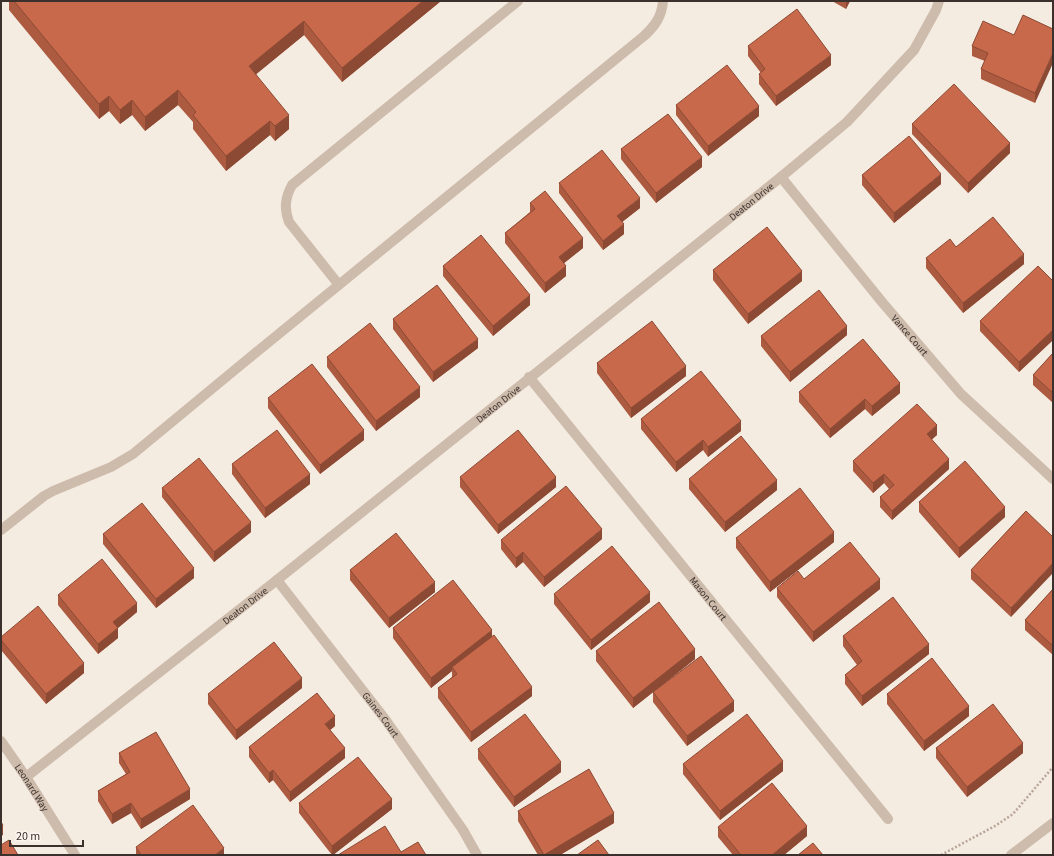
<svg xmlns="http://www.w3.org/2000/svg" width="1054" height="856" viewBox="0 0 1054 856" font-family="'Source Sans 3',sans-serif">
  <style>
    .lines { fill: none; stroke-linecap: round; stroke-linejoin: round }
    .path { stroke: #b9a596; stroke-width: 2.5; stroke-dasharray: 2 2; stroke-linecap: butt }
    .service { stroke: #cdbbac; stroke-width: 10 }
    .minor { stroke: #cdbbac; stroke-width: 10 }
    .tertiary { stroke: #cdbbac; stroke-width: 10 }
    .wall { fill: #ac5a40 }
    .shaded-wall { fill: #8c4a34 }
    .building { fill: #c8694b; stroke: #8c4a34 }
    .labels { text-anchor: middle; stroke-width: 3; stroke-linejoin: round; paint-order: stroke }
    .street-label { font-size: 10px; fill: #3b302b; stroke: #fbf5ee }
  </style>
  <rect width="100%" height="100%" fill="#f4ebe1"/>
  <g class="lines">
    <path class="path" d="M 941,855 L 995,826 L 1013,814 L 1053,767"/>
    <path class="service" d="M 339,285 L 289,222 C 284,208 285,198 292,185 L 518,1
      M 1,530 L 44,496 L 53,491 L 111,467 L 133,454 L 248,359 L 644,36 C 655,26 662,16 663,1"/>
    <g class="minor">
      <path id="s1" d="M 781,177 L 882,302 L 961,394 L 1053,479"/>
      <path id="s2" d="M 529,377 L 888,819"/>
      <path id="s3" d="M 277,580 L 385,719 L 463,830 L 477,855"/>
      <path id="s4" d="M 1,741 L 26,777 L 75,855"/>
      <path id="s5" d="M 26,777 L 277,580 L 781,177 L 847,122 L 914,50 L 936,10 L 939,1"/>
    </g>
    <path class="tertiary" d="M 1011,855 L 1053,823"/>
  </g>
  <path class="wall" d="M 9,1 L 441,1 L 342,82 L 304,35 L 256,74 L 289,129 L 275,141 L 270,135 L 226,171 L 193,129 L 193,122 L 178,105 L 145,131 L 132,115 L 120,124 L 109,111 L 99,119 L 9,10 Z
    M 832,1 L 850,1 L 846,9 Z
    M 1053,29 L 1035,103 L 981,79 L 981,69 L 985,61 L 972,56 L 972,46 L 1014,35 Z
    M 748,46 L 831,65 L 776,106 L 759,84 L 759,74 L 761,73 L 748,56 Z
    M 676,105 L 759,116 L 708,156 L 676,115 Z
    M 912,124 L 1010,153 L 968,193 L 912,134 Z
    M 621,149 L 702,167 L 656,203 L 621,159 Z
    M 862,175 L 941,184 L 894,223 L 862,185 Z
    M 559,183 L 640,208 L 622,222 L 624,234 L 603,250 L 559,193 Z
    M 530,203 L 583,248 L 563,264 L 566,276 L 545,293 L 505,243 L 505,233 L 530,212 Z
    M 926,258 L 1024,264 L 963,313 L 926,268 Z
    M 443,266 L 530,305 L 493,336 L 443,276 Z
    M 713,270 L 802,281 L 748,324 L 713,280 Z
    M 1053,281 L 1053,340 L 1019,372 L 980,331 L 980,321 Z
    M 393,319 L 478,348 L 433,382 L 393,329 Z
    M 847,335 L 790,382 L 761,346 L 761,336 Z
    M 1053,353 L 1053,403 L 1033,385 L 1033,375 Z
    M 327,357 L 420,397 L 376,431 L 327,367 Z
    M 597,363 L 686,376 L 631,418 L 597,373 Z
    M 799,392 L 900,393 L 872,416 L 865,409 L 830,438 L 799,402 Z
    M 268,398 L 364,440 L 320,474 L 268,408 Z
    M 641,419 L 741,431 L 708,457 L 703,450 L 676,472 L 641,429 Z
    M 937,435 L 931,439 L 949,469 L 892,520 L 880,507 L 880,497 L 889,489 L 884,483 L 873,493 L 853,471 L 853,461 Z
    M 232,464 L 310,484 L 265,518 L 232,474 Z
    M 460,477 L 556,487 L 498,534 L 460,487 Z
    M 689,479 L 777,490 L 725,532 L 689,489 Z
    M 162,488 L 251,532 L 214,562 L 162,497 Z
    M 919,502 L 1005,517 L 959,558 L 919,512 Z
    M 1026,511 L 1011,617 L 971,579 L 971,570 Z
    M 103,534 L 194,578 L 156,608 L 103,544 Z
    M 736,538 L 834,542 L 770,592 L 736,548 Z
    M 602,539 L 544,587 L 523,562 L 516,568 L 501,549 L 501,540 Z
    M 350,570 L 435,592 L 389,628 L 350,580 Z
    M 777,588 L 880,589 L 813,642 L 777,597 Z
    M 1053,589 L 1053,655 L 1025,630 L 1025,620 Z
    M 554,594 L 650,602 L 591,650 L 554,604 Z
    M 58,595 L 137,612 L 118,628 L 118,638 L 98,654 L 58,605 Z
    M 393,628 L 492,637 L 532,696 L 471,742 L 438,698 L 438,688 L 452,677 L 452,671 L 431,688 L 393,638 Z
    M 843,636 L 929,654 L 862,706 L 845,684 L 845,675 L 857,665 L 843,646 Z
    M 1,637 L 84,673 L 46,704 L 1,650 Z
    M 596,651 L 695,659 L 633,708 L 596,661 Z
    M 302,688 L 236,740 L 208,704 L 208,694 Z
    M 653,692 L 734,711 L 687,746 L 653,702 Z
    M 887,694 L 969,716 L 924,751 L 887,704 Z
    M 335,726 L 330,730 L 345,758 L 290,802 L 273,780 L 269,783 L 249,757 L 249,747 Z
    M 936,748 L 1023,753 L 967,797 L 936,758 Z
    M 478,749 L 561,772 L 514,807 L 478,759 Z
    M 119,753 L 190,799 L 141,829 L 131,813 L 112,824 L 98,801 L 98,791 L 126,774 L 119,763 Z
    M 683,764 L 783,771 L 720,820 L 683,774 Z
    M 299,803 L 392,809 L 333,855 L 332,855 L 299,813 Z
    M 518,811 L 614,823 L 560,855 L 538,855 L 518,821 Z
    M 718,827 L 807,836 L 784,855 L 733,855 L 718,837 Z
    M 136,847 L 224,855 L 136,855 Z"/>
  <path class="shaded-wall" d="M 423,1 L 441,1 L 342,82 L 342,68 Z
    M 846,1 L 850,1 L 846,9 Z
    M 304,21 L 304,35 L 249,80 L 249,66 Z
    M 1053,53 L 1053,63 L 1035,103 L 1035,93 Z
    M 831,55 L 831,65 L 776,106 L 776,96 Z
    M 178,90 L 178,105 L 145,131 L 145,117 Z
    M 109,96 L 109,111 L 99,119 L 99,104 Z
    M 132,100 L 132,115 L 120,124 L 120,110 Z
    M 759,106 L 759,116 L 708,156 L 708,146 Z
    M 289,115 L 289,129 L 275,141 L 275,126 Z
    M 270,121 L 270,135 L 226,171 L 226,156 Z
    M 1010,143 L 1010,153 L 968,193 L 968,183 Z
    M 702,157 L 702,167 L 656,203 L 656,193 Z
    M 941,174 L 941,184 L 894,223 L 894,213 Z
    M 640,198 L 640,208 L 617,226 L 617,216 Z
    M 624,224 L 624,234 L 603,250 L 603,241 Z
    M 583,238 L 583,248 L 559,267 L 559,257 Z
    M 1024,254 L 1024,264 L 963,313 L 963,303 Z
    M 566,266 L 566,276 L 545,293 L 545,283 Z
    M 802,271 L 802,281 L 748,324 L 748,314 Z
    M 530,295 L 530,305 L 493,336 L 493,326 Z
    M 847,326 L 847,335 L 790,382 L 790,372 Z
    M 1053,330 L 1053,340 L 1019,372 L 1019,362 Z
    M 478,339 L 478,348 L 433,382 L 433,372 Z
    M 686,366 L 686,376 L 631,418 L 631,408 Z
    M 900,383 L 900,393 L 872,416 L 872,406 Z
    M 420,387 L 420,397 L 376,431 L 376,421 Z
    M 865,399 L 865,409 L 830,438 L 830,429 Z
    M 741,421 L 741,431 L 708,457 L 708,447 Z
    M 937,425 L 937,435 L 927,444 L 927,434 Z
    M 364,430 L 364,440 L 320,474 L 320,465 Z
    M 703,440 L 703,450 L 676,472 L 676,462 Z
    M 949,459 L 949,469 L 892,520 L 892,511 Z
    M 310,474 L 310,484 L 265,518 L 265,508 Z
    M 884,474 L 884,483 L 873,493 L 873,483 Z
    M 556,477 L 556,487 L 498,534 L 498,525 Z
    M 777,480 L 777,490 L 725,532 L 725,522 Z
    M 1005,507 L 1005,517 L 959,558 L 959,548 Z
    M 251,522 L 251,532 L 214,562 L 214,552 Z
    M 602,529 L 602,539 L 544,587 L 544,577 Z
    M 834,532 L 834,542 L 770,592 L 770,582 Z
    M 523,552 L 523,562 L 516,568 L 516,558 Z
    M 1053,563 L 1053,573 L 1011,617 L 1011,608 Z
    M 194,568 L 194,578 L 156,608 L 156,599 Z
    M 880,579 L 880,589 L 813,642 L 813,632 Z
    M 435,582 L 435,592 L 389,628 L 389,618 Z
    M 650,592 L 650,602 L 591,650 L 591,640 Z
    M 137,603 L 137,612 L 113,632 L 113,622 Z
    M 118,628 L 118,638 L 98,654 L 98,644 Z
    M 492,630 L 492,640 L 452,667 L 452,671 L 431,688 L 431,678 Z
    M 929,644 L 929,654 L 862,706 L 862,696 Z
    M 695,649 L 695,659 L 633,708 L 633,698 Z
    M 84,663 L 84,673 L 46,704 L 46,694 Z
    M 302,678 L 302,688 L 236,740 L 236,730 Z
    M 532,687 L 532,696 L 471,742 L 471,732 Z
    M 734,701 L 734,711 L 687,746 L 687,736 Z
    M 969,706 L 969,716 L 924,751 L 924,741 Z
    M 335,716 L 335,726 L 325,734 L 325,724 Z
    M 1023,743 L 1023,753 L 967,797 L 967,787 Z
    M 345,748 L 345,758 L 290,802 L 290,792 Z
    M 783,761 L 783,771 L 720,820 L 720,811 Z
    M 561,762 L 561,772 L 514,807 L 514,797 Z
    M 273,770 L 273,780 L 269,783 L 269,773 Z
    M 190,789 L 190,799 L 141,829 L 141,819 Z
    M 392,799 L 392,809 L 333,855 L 332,855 L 332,846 Z
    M 131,803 L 131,813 L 112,824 L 112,814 Z
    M 614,813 L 614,823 L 560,855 L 544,855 Z
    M 3,825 L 3,835 L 1,836 L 1,827 Z
    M 807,826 L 807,836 L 784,855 L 772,855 Z
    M 224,848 L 224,855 L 215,855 Z"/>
  <path class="building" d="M 14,1 L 423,1 L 342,68 L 304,21 L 249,66 L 289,115 L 275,126 L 270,121 L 226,156 L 193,115 L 196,112 L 178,90 L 145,117 L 132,100 L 120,110 L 109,96 L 99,104 Z
    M 797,9 L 831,55 L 776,96 L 759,74 L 765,69 L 748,46 Z
    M 1023,15 L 1053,29 L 1053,53 L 1035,93 L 981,69 L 988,53 L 972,46 L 983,21 L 1014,35 Z
    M 727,65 L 759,106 L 708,146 L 676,105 Z
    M 954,84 L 1010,143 L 968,183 L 912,124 Z
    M 668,114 L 702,157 L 656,193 L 621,149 Z
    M 909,136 L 941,174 L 894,213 L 862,175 Z
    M 602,150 L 640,198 L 617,216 L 624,224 L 603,241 L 559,183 Z
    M 545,191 L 583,238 L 559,257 L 566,266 L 545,283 L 505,233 L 535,209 L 530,203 Z
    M 993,217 L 1024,254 L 963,303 L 926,258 L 950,239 L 956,247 Z
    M 767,227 L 802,271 L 748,314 L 713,270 Z
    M 481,235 L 530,295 L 493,326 L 443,266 Z
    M 1038,266 L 1053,281 L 1053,330 L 1019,362 L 980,321 Z
    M 437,285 L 478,339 L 433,372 L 393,319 Z
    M 819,290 L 847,326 L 790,372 L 761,336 Z
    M 652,321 L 686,366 L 631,408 L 597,363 Z
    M 370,323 L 420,387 L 376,421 L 327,357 Z
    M 863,339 L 900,383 L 872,406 L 865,399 L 830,429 L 799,392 Z
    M 1053,353 L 1053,393 L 1033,375 Z
    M 312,364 L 364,430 L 320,465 L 268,398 Z
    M 701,371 L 741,421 L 708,447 L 703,440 L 676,462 L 641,419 Z
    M 917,404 L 937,425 L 927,434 L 949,459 L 892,511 L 880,497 L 894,485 L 884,474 L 873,483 L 853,461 Z
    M 277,430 L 310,474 L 265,508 L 232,464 Z
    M 518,430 L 556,477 L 498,525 L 460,477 Z
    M 741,436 L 777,480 L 725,522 L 689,479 Z
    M 199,458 L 251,522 L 214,552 L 162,488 Z
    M 965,461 L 1005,507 L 959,548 L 919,502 Z
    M 566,486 L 602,529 L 544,577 L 523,552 L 516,558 L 501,540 Z
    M 800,488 L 834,532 L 770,582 L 736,538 Z
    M 142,503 L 194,568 L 156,599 L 103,534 Z
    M 1026,511 L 1053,537 L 1053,563 L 1011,608 L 971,570 Z
    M 396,533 L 435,582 L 389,618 L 350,570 Z
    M 850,542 L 880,579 L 813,632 L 777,588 L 798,571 L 804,579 Z
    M 612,546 L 650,592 L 591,640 L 554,594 Z
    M 102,559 L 137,603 L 113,622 L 118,628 L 98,644 L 58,595 Z
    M 453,580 L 492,630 L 431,678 L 393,628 Z
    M 1053,589 L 1053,646 L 1025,620 Z
    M 893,597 L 929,644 L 862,696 L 845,675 L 862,661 L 843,636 Z
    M 659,602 L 695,649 L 633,698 L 596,651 Z
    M 38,606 L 84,663 L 46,694 L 1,640 L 1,637 Z
    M 494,635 L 532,687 L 471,732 L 438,688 L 457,674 L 452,667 Z
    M 274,642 L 302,678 L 236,730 L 208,694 Z
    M 701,656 L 734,701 L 687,736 L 653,692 Z
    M 932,658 L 969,706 L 924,741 L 887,694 Z
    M 317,693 L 335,716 L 325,724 L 345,748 L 290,792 L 273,770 L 269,773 L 249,747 Z
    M 993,704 L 1023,743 L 967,787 L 936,748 Z
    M 525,714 L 561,762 L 514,797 L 478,749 Z
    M 747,714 L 783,761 L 720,811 L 683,764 Z
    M 156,732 L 190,789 L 141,819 L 131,803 L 112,814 L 98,791 L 130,772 L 119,753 Z
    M 358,757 L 392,799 L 332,846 L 299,803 Z
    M 589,769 L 614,813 L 544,855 L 518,811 Z
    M 772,783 L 807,826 L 772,855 L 741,855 L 718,827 Z
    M 193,805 L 224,848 L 215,855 L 141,855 L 136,847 Z
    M 1,822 L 3,825 L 1,827 Z
    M 385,826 L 401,852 L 418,842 L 426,855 L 338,855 Z
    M 9,840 L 18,855 L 1,855 L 1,845 Z
    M 598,840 L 609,855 L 577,855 Z
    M 813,843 L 823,855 L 798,855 Z"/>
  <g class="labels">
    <g class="street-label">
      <text dy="4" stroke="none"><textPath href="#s5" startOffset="926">Deaton Drive</textPath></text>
      <text dy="4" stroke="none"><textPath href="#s1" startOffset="204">Vance Court</textPath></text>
      <text dy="4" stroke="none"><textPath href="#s5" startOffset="602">Deaton Drive</textPath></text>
      <text dy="4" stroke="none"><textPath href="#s2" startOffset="285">Mason Court</textPath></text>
      <text dy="4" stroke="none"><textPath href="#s5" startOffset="278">Deaton Drive</textPath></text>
      <text dy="4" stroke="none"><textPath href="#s3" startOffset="170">Gaines Court</textPath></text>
      <text dy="4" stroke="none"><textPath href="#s4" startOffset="56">Leonard Way</textPath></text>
    </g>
  </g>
  <rect width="1054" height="856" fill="none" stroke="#3b302b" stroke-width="4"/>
  <path d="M10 840v6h73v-6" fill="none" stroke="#3b302b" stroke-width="2"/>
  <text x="16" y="840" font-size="12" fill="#3b302b" stroke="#fbf5ee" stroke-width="3" paint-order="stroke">20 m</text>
</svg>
